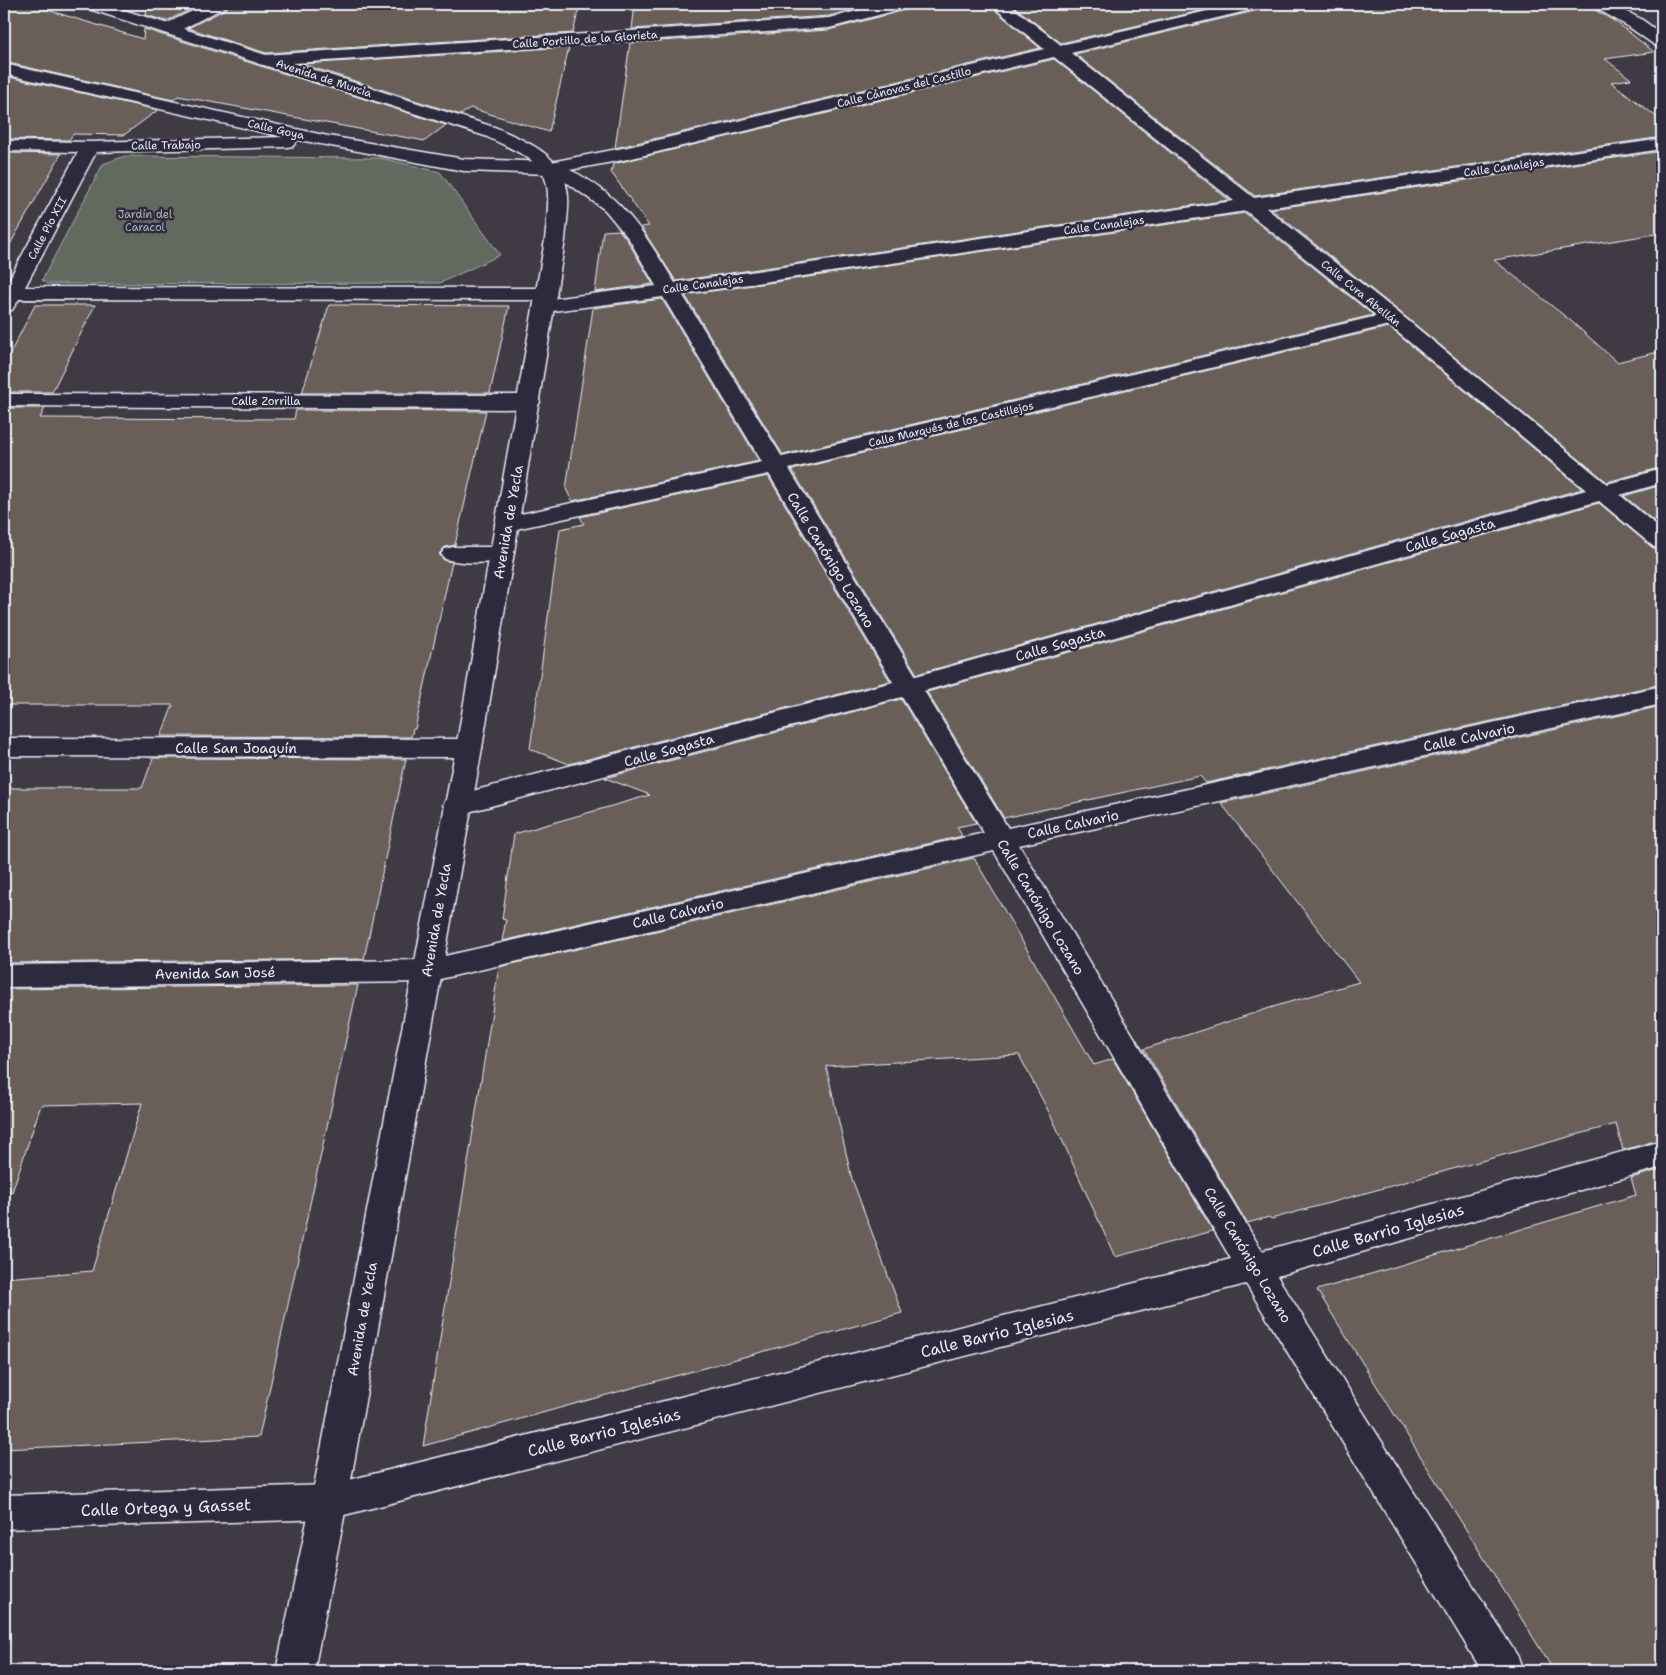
<svg xmlns="http://www.w3.org/2000/svg" width="1666" height="1675" viewBox="0 0 1666 1675" font-family="'Shantell Sans',sans-serif">
  <style>
    .green { fill: #626b60; stroke: #a5aeac }
    .building { fill: #695e59; stroke: #e8f1f8 }
    .lines { fill: none; stroke-linecap: round; stroke-linejoin: round }
    .street-casing { stroke: #e8f1f8; stroke-width: 3 }
    .secondary-casing { stroke: #e8f1f8; stroke-width: 3 }
    .primary-casing { stroke: #e8f1f8; stroke-width: 3 }
    .street { fill: #2f2a3d; fill-rule: evenodd }
    .secondary { fill: #2f2a3d; fill-rule: evenodd }
    .primary { fill: #2f2a3d; fill-rule: evenodd }
    .labels { text-anchor: middle; stroke-width: 5; stroke-linejoin: round; paint-order: stroke }
    .far-street-label { font-size: 11px; fill: #e8f1f8; stroke: #2f2a3d }
    .far-park-label { font-size: 11px; fill: #acb5b4; stroke: #2f2a3d }
    .street-label { font-size: 14px; fill: #e8f1f8; stroke: #2f2a3d }
    .near-street-label { font-size: 16px; fill: #e8f1f8; stroke: #2f2a3d }
  </style>
  <rect width="100%" height="100%" fill="#403a45"/>
  <filter id="ink" filterUnits="userSpaceOnUse"><feTurbulence type="fractalNoise" baseFrequency=".02" numOctaves="2"/><feDisplacementMap in="SourceGraphic" scale="10" xChannelSelector="R" yChannelSelector="G"/><feConvolveMatrix kernelMatrix="1 2 1 2 8 2 1 2 1" color-interpolation-filters="sRGB"/></filter>
  <g filter="url(#ink)">
    <path class="green" d="M 125,156 L 381,158 L 440,172 L 500,255 L 440,283 L 47,284 L 42,280 L 103,164 Z"/>
    <path class="building" d="M 4,4 L 28,4 L 143,39 L 144,29 L 446,125 L 425,141 L 178,96 L 173,100 L 4,62 Z
      M 147,4 L 203,4 L 166,21 L 146,15 Z
      M 229,4 L 580,4 L 573,33 L 266,53 L 188,28 L 226,9 Z
      M 635,4 L 878,4 L 829,16 L 632,29 Z
      M 913,4 L 988,4 L 1040,48 L 615,148 L 630,43 L 829,30 L 909,9 Z
      M 1011,4 L 1230,4 L 1061,43 Z
      M 1267,4 L 1590,4 L 1593,9 L 1616,22 L 1654,52 L 1605,59 L 1631,79 L 1611,82 L 1662,121 L 1662,137 L 1255,196 L 1075,54 L 1263,9 Z
      M 569,47 L 549,132 L 470,108 L 461,115 L 302,64 Z
      M 1054,59 L 1229,200 L 676,281 L 641,227 L 649,226 L 611,172 L 613,164 Z
      M 4,76 L 158,110 L 124,135 L 73,134 L 69,140 L 4,139 Z
      M 1662,151 L 1662,233 L 1494,260 L 1571,321 L 1617,362 L 1662,351 L 1662,467 L 1607,482 L 1401,313 L 1271,209 Z
      M 4,153 L 61,154 L 4,255 Z
      M 1245,213 L 1373,315 L 783,455 L 685,295 Z
      M 619,230 L 627,240 L 653,284 L 595,292 L 603,231 Z
      M 662,299 L 759,461 L 572,501 L 566,489 L 593,308 Z
      M 35,305 L 95,305 L 52,392 L 4,392 L 4,365 Z
      M 329,305 L 509,306 L 490,393 L 302,393 Z
      M 1389,327 L 1582,489 L 917,674 L 792,470 Z
      M 4,408 L 45,408 L 40,418 L 294,419 L 296,410 L 486,411 L 455,545 L 445,547 L 439,554 L 444,560 L 452,562 L 415,729 L 413,729 L 411,737 L 161,736 L 173,705 L 4,705 Z
      M 768,476 L 890,681 L 569,764 L 530,749 L 560,529 L 584,524 L 580,517 Z
      M 1662,485 L 1662,528 L 1624,496 Z
      M 1599,503 L 1653,548 L 1662,551 L 1662,684 L 1206,783 L 1200,776 L 1004,818 L 927,692 Z
      M 901,699 L 976,823 L 957,827 L 962,836 L 502,941 L 506,920 L 502,919 L 514,834 L 650,795 L 605,778 Z
      M 1662,706 L 1662,1139 L 1623,1150 L 1616,1124 L 1271,1219 L 1269,1217 L 1247,1223 L 1144,1049 L 1276,1006 L 1359,982 L 1221,803 Z
      M 153,758 L 406,759 L 364,959 L 4,963 L 4,788 L 142,788 Z
      M 974,858 L 1094,1065 L 1113,1059 L 1213,1231 L 1115,1257 L 1054,1122 L 1019,1055 L 826,1066 L 852,1179 L 902,1313 L 423,1446 L 499,967 Z
      M 358,985 L 259,1437 L 4,1449 L 4,1278 L 92,1271 L 142,1103 L 41,1105 L 12,1192 L 4,1191 L 4,989 Z
      M 1662,1169 L 1662,1671 L 1554,1671 L 1317,1290 L 1636,1195 L 1631,1178 Z"/>
    <g class="lines">
      <g class="street-casing">
        <path id="street" d="M 885,4 L 911,4 L 909,7 L 829,28 L 264,65 L 258,64 L 255,60 L 258,56 L 264,55 L 829,18 Z
          M 990,4 L 1008,4 L 1061,45 L 1237,4 L 1265,4 L 1263,7 L 1071,53 L 1254,198 L 1662,139 L 1662,149 L 1266,208 L 1400,314 L 1607,484 L 1662,469 L 1662,483 L 1620,495 L 1662,530 L 1662,549 L 1654,547 L 1599,501 L 924,691 L 1008,828 L 1662,686 L 1662,704 L 1019,845 L 1262,1251 L 1662,1141 L 1662,1167 L 1277,1276 L 1518,1657 L 1523,1671 L 1482,1671 L 1246,1284 L 329,1519 L 4,1529 L 4,1495 L 329,1485 L 1231,1259 L 994,851 L 427,982 L 4,987 L 4,965 L 427,960 L 984,833 L 902,697 L 457,815 L 447,812 L 443,805 L 447,798 L 457,795 L 893,682 L 769,474 L 507,531 L 499,529 L 495,524 L 499,519 L 507,517 L 762,462 L 663,297 L 545,312 L 538,310 L 535,306 L 538,302 L 544,300 L 19,299 L 12,310 L 4,312 L 4,289 L 78,152 L 4,151 L 4,141 L 90,142 L 284,137 L 4,74 L 4,64 L 328,136 L 464,159 L 551,162 L 628,147 L 1044,49 ZM 1054,57 L 1234,201 L 675,283 C 645,235 623,195 570,170 L 628,159 ZM 294,139 L 464,171 L 548,174 L 569,184 L 605,210 L 629,239 L 656,286 L 551,299 L 557,294 L 554,290 L 547,288 L 25,287 L 96,152 L 287,147 L 293,146 L 296,142 ZM 1246,211 L 1377,316 L 782,457 L 682,294 ZM 1389,325 L 1586,490 L 916,676 L 789,469 Z
          M 1592,4 L 1612,4 L 1641,19 L 1662,34 L 1662,47 L 1656,46 L 1629,27 L 1594,7 Z
          M 4,394 L 529,395 L 537,397 L 540,402 L 537,407 L 529,409 L 4,406 Z
          M 453,547 L 502,547 L 510,549 L 514,554 L 510,559 C 491,564 464,564 445,559 L 441,554 L 445,549 Z
          M 4,738 L 469,739 L 478,742 L 482,748 L 478,754 L 469,757 L 4,756 Z"/>
      </g>
      <g class="secondary-casing">
        <path id="secondary" d="M 207,4 L 227,4 L 225,7 L 175,33 L 163,33 L 161,29 L 163,25 Z"/>
      </g>
      <g class="primary-casing">
        <path id="primary" d="M 81,4 L 105,4 L 497,128 C 529,143 566,156 568,197 C 569,211 566,226 565,240 L 482,748 L 347,1502 L 314,1671 L 276,1671 L 311,1502 L 456,748 L 545,240 C 553,168 550,166 485,136 L 83,7 Z"/>
      </g>
      <use href="#street" class="street"/>
      <use href="#secondary" class="secondary"/>
      <use href="#primary" class="primary"/>
    </g>
  </g>
  <g class="labels">
    <g class="far-street-label">
      <text transform="translate(585 39) rotate(-4)" y="4">Calle Portillo de la Glorieta</text>
      <text transform="translate(324 78) rotate(18)" y="4">Avenida de Murcia</text>
      <text transform="translate(904 87) rotate(-14)" y="4">Calle Cánovas del Castillo</text>
      <text transform="translate(276 129) rotate(13)" y="4">Calle Goya</text>
      <text transform="translate(166 145) rotate(-1)" y="4">Calle Trabajo</text>
      <text transform="translate(1504 167) rotate(-8)" y="4">Calle Canalejas</text>
      <text transform="translate(1104 225) rotate(-8)" y="4">Calle Canalejas</text>
      <text transform="translate(47 228) rotate(-62)" y="4">Calle Pío XII</text>
      <text transform="translate(703 284) rotate(-8)" y="4">Calle Canalejas</text>
      <text transform="translate(1361 293) rotate(39)" y="4">Calle Cura Abellán</text>
      <text x="266" y="405">Calle Zorrilla</text>
      <text transform="translate(951 424) rotate(-13)" y="4">Calle Marqués de los Castillejos</text>
    </g>
    <g class="far-park-label">
      <text x="145" y="218">Jardín del<tspan x="145" dy="13">Caracol</tspan></text>
    </g>
    <g class="street-label">
      <text transform="translate(508 522) rotate(-80)" y="5">Avenida de Yecla</text>
      <text transform="translate(1450 535) rotate(-16)" y="5">Calle Sagasta</text>
      <text transform="translate(831 560) rotate(59)" y="5">Calle Canónigo Lozano</text>
      <text transform="translate(1060 644) rotate(-16)" y="5">Calle Sagasta</text>
      <text transform="translate(1469 737) rotate(-12)" y="5">Calle Calvario</text>
      <text x="236" y="753">Calle San Joaquín</text>
      <text transform="translate(669 750) rotate(-15)" y="5">Calle Sagasta</text>
      <text transform="translate(1073 824) rotate(-12)" y="5">Calle Calvario</text>
      <text transform="translate(1041 907) rotate(59)" y="5">Calle Canónigo Lozano</text>
      <text transform="translate(678 913) rotate(-13)" y="5">Calle Calvario</text>
      <text transform="translate(436 920) rotate(-80)" y="5">Avenida de Yecla</text>
      <text transform="translate(215 973) rotate(-1)" y="5">Avenida San José</text>
      <text transform="translate(1248 1255) rotate(59)" y="5">Calle Canónigo Lozano</text>
      <text transform="translate(362 1319) rotate(-80)" y="5">Avenida de Yecla</text>
    </g>
    <g class="near-street-label">
      <text transform="translate(1388 1230) rotate(-16)" y="6">Calle Barrio Iglesias</text>
      <text transform="translate(997 1333) rotate(-14)" y="6">Calle Barrio Iglesias</text>
      <text transform="translate(604 1432) rotate(-14)" y="6">Calle Barrio Iglesias</text>
      <text transform="translate(166 1507) rotate(-2)" y="6">Calle Ortega y Gasset</text>
    </g>
  </g>
  <rect width="1666" height="1675" fill="none" stroke="#2f2a3d" stroke-width="20"/>
  <rect x="10" y="10" width="1646" height="1655" fill="none" stroke="#e8f1f8" stroke-width="2" filter="url(#ink)"/>
</svg>
